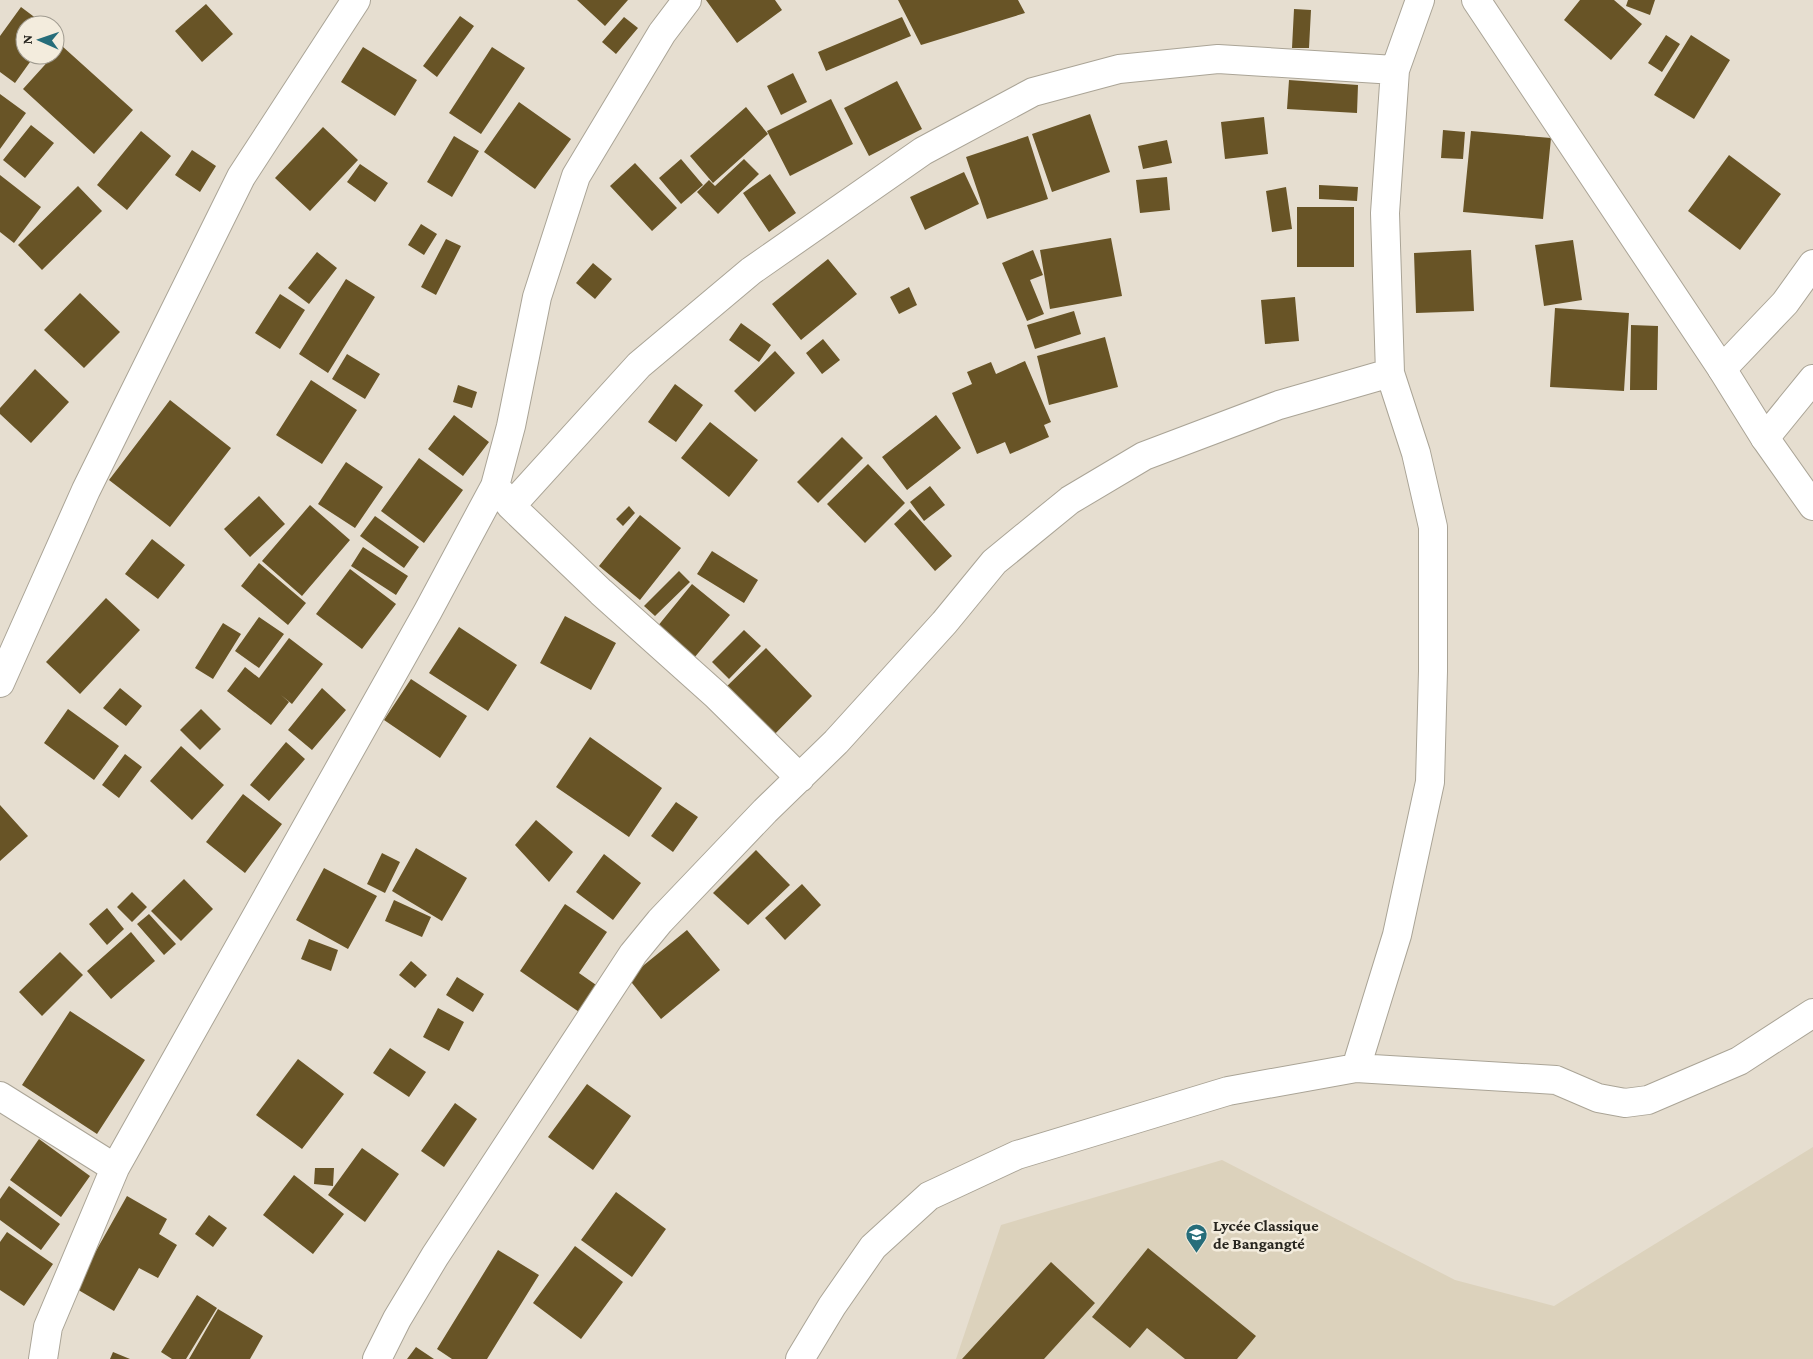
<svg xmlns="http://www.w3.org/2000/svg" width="1813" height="1359" viewBox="0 0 1813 1359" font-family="'Crimson Pro',serif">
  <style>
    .built { fill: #dcd2bc }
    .building { fill: #685426 }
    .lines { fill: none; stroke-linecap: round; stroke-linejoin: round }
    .minor-casing { stroke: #aaa496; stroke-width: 30 }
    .tertiary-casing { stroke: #aaa496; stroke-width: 30 }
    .minor { stroke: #fff; stroke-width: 28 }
    .tertiary { stroke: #fff; stroke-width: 28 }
    .labels { text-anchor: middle; stroke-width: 5; stroke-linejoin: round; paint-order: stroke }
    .poi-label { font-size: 16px; font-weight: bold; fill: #27251f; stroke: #f3ecdd; text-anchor: start }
  </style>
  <rect width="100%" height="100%" fill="#e6ded0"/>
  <path class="built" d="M1813 1147V1359H956L1001 1225 1222 1160 1455 1280 1554 1306Z"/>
  <path class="building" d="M577 0H628L605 26Z
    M706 0H775L782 10 737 43Z
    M898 0H1018L1025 13 921 45Z
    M1580 0H1614L1642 24 1611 60 1564 20Z
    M1628 0H1655L1650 15 1626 6Z
    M206 4 233 34 202 62 175 31Z
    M21 7 45 25H25V55H35L15 83 0 72V36Z
    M1294 9 1311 10 1309 48H1292Z
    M460 16 474 26 437 77 423 66Z
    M624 17 638 28 616 54 602 42Z
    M902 17 911 36 826 71 818 52Z
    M1666 35 1680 44 1662 72 1648 63Z
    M1691 35 1730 60 1694 119 1654 95Z
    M62 46 133 110 94 154 23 89Z
    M363 47 417 80 395 116 341 82Z
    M492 47 525 68 481 134 449 113Z
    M793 73 807 102 781 115 767 86Z
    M1289 80 1358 85 1357 113 1287 109Z
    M897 81 922 129 869 156 844 108Z
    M0 94 26 113 0 149Z
    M831 99 853 144 790 176 767 131Z
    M519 102 571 139 535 189 484 152Z
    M746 107 768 134 713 183 690 156Z
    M1090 114 1110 172 1052 192 1032 134Z
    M1264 117 1268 154 1225 159 1221 122Z
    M31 125 54 143 25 178 3 160Z
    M323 127 358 160 310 211 275 178Z
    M1443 130 1465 132 1463 159 1441 158Z
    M141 131 171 156 127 210 97 185Z
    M1471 131 1551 138 1543 219 1463 212Z
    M454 136 479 151 452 197 427 182Z
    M1028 136 1048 199 987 219 966 157Z
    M1167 140 1172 163 1143 169 1138 146Z
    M192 150 216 166 200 192 175 175Z
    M1729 155 1781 194 1740 250 1688 211Z
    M681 159 703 185 681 204 659 178Z
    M744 159 759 174 718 214 697 192 709 180 715 186Z
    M635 163 677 208 652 231 610 186Z
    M360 164 388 183 375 202 347 182Z
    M964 172 979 204 925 230 910 197Z
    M770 174 796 213 769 232 743 193Z
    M0 175 41 207 14 243 0 232Z
    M1167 177 1170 210 1140 213 1136 180Z
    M1319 185 1358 187 1357 201 1319 199Z
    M78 186 102 211 42 270 18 245Z
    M1286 187 1292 229 1272 232 1266 191Z
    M1297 207H1354V267H1297Z
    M421 224 437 234 424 255 408 245Z
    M1111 238 1122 296 1050 309 1040 250Z
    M446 239 461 246 436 295 421 287Z
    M1573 240 1582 300 1544 306 1535 245Z
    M1033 250 1043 275 1030 280 1044 314 1027 321 1002 263Z
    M1471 250 1474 311 1416 313 1414 253Z
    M317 252 337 268 309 304 288 288Z
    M828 259 857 294 801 340 772 304Z
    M593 263 612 279 595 299 576 283Z
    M346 279 375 297 328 373 299 354Z
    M909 287 917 305 899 314 890 297Z
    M80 293 120 332 84 368 44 330Z
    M280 294 305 310 280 349 255 333Z
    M1295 297 1299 341 1265 344 1261 300Z
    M1555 308 1629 313 1624 391 1550 387Z
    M1074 311 1081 334 1035 349 1027 325Z
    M741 323 771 345 759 362 729 340Z
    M1631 325 1658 326 1657 390H1630Z
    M1105 337 1118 387 1049 405 1037 356Z
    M823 339 840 360 822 374 806 353Z
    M775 351 795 373 755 412 734 391Z
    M347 354 380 374 365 399 332 379Z
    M1025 361 1051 422 1044 425 1049 437 1010 454 1005 442 977 454 952 393 972 384 967 372 991 362 996 374Z
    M35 369 69 402 31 443 0 414V408Z
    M311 380 357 410 322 464 276 435Z
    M675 384 703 405 676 442 648 422Z
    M458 385 477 392 472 408 453 402Z
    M170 400 231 448 170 527 109 480Z
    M454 415 489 442 463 476 428 449Z
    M936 415 961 448 907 490 882 457Z
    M710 422 758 460 729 497 681 458Z
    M842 437 863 458 818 503 797 482Z
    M419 458 463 490 424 543 381 511Z
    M346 462 383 487 355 528 318 504Z
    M868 464 905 503 865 543 827 504Z
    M930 486 945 505 924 521 910 502Z
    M259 496 285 524 250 557 224 529Z
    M310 505 350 540 302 596 262 561Z
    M629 506 635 513 623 526 616 519Z
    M910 509 952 556 935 571 894 524Z
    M640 515 681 548 640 600 599 566Z
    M375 516 419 547 404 568 360 536Z
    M152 539 185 565 158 599 125 574Z
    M363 547 408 576 396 595 351 566Z
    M712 551 758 580 744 603 697 574Z
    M259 563 306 603 288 625 241 586Z
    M350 569 396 604 362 649 316 614Z
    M679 571 690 582 655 616 644 606Z
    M692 584 730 615 694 658 657 627Z
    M106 598 140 630 80 694 46 662Z
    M565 616 616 643 591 690 540 663Z
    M259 617 284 634 259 668 235 651Z
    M223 623 241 634 213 679 195 668Z
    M459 627 517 665 488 711 429 673Z
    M744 630 761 646 729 679 712 662Z
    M289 638 323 664 292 704 281 695 289 702 271 725 227 691 245 667 259 678Z
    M766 648 812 696 769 740 721 692Z
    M411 679 467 716 440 758 384 720Z
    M120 688 142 706 126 726 103 708Z
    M322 688 346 710 312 750 288 730Z
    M68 709 119 746 94 780 44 743Z
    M201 709 221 729 200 750 180 730Z
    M590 737 662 788 629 837 556 787Z
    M286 742 305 759 269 801 250 785Z
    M181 746 224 785 192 820 150 781Z
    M125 754 142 767 119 798 102 785Z
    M243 794 282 824 245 873 206 842Z
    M676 802 698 817 673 852 651 836Z
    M0 805 28 836 0 861Z
    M536 820 573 852 549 882 515 845Z
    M416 848 467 878 442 921 392 891Z
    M756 850 790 885 748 925 713 893Z
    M382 853 400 862 385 893 367 884Z
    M604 854 641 883 613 920 576 892Z
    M324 868 377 896 348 949 296 920Z
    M184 879 213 909 181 941 151 911Z
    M802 884 821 905 785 940 765 918Z
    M132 892 147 907 132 922 117 907Z
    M394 900 431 917 422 937 385 921Z
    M565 904 607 932 579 973 599 987 582 1014 520 971Z
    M107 908 124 929 107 945 89 924Z
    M149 914 176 944 164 955 137 924Z
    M687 930 720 970 661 1019 628 978Z
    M131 932 155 961 111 999 87 971Z
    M309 939 338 950 331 971 301 959Z
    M60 952 83 975 42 1016 19 992Z
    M411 961 427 975 415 988 399 975Z
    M457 977 484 994 473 1012 446 995Z
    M438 1008 464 1022 449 1051 423 1037Z
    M70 1011 145 1060 97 1134 22 1085Z
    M390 1048 426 1072 409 1097 373 1073Z
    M298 1059 344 1094 302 1149 256 1115Z
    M587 1084 631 1116 593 1170 548 1137Z
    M455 1103 477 1119 444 1167 421 1151Z
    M39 1139 90 1176 61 1217 10 1180Z
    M362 1148 399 1174 365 1222 328 1195Z
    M315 1168H334L333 1186 314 1184Z
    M294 1175 344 1214 313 1254 263 1215Z
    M9 1186 60 1224 41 1250 0 1220V1199Z
    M616 1192 666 1229 632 1277 581 1240Z
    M127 1196 167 1219 159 1234 177 1245 158 1278 139 1268 114 1311 75 1288Z
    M209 1215 227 1228 213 1247 195 1234Z
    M7 1232 53 1264 24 1306 0 1290V1242Z
    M575 1246 623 1282 581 1339 533 1303Z
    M1148 1248 1256 1336 1237 1359H1185L1147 1328 1130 1348 1092 1317Z
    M498 1250 539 1275 487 1359H452L437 1349Z
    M1051 1262 1095 1303 1044 1359H962Z
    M197 1295 217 1308 186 1359H172L161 1352Z
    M218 1309 263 1336 250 1359H189Z
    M416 1347 434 1359H407Z
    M113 1352 130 1359H110Z"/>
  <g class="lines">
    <defs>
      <path id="minor" d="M1722 369 1785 303 1813 264
        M1765 438 1813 379
        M501 493 511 506 601 592 716 695 800 778
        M511 506 639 365 751 271 923 151 1033 92 1119 69 1218 59 1395 70
        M1356 1068 1397 935 1430 782 1433 671V527L1416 453 1390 373 1385 213 1395 70 1420 0
        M0 1096 115 1168
        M43 1359 48 1327 115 1168 428 611 495 486 511 426 537 297 576 176 662 33 687 0
        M377 1359 397 1319 435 1256 633 954 660 921 765 811 836 742 944 623 994 562 1070 500 1144 456 1279 405 1390 373
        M800 1359 832 1306 873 1247 929 1196 1017 1155 1228 1091 1356 1068 1556 1080 1598 1098 1625 1103 1648 1100 1739 1061 1813 1013"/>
      <path id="tertiary" d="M1476 0 1722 369 1765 438 1813 506
        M0 683 86 490 241 177 356 0"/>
    </defs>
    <use href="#minor" class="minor-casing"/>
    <use href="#tertiary" class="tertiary-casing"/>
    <use href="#minor" class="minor"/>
    <use href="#tertiary" class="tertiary"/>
  </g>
  <defs>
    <symbol id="school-pin" viewBox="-11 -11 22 30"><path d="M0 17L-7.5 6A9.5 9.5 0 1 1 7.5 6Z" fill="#266d7a" stroke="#f3ecdd"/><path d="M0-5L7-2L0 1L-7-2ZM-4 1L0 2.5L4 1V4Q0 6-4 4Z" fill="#fff"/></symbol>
  </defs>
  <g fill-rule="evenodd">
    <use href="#school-pin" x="1184" y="1222" width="25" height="34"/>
  </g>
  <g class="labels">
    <g class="poi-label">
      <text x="1213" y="1231">Lycée Classique<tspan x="1213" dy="18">de Bangangté</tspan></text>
    </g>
  </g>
  <g transform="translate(40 40) rotate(272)"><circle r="24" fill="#f3ecdd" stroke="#a19c91"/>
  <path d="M0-4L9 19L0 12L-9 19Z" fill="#266d7a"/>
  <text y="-8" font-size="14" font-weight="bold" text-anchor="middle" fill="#27251f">N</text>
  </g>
</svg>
